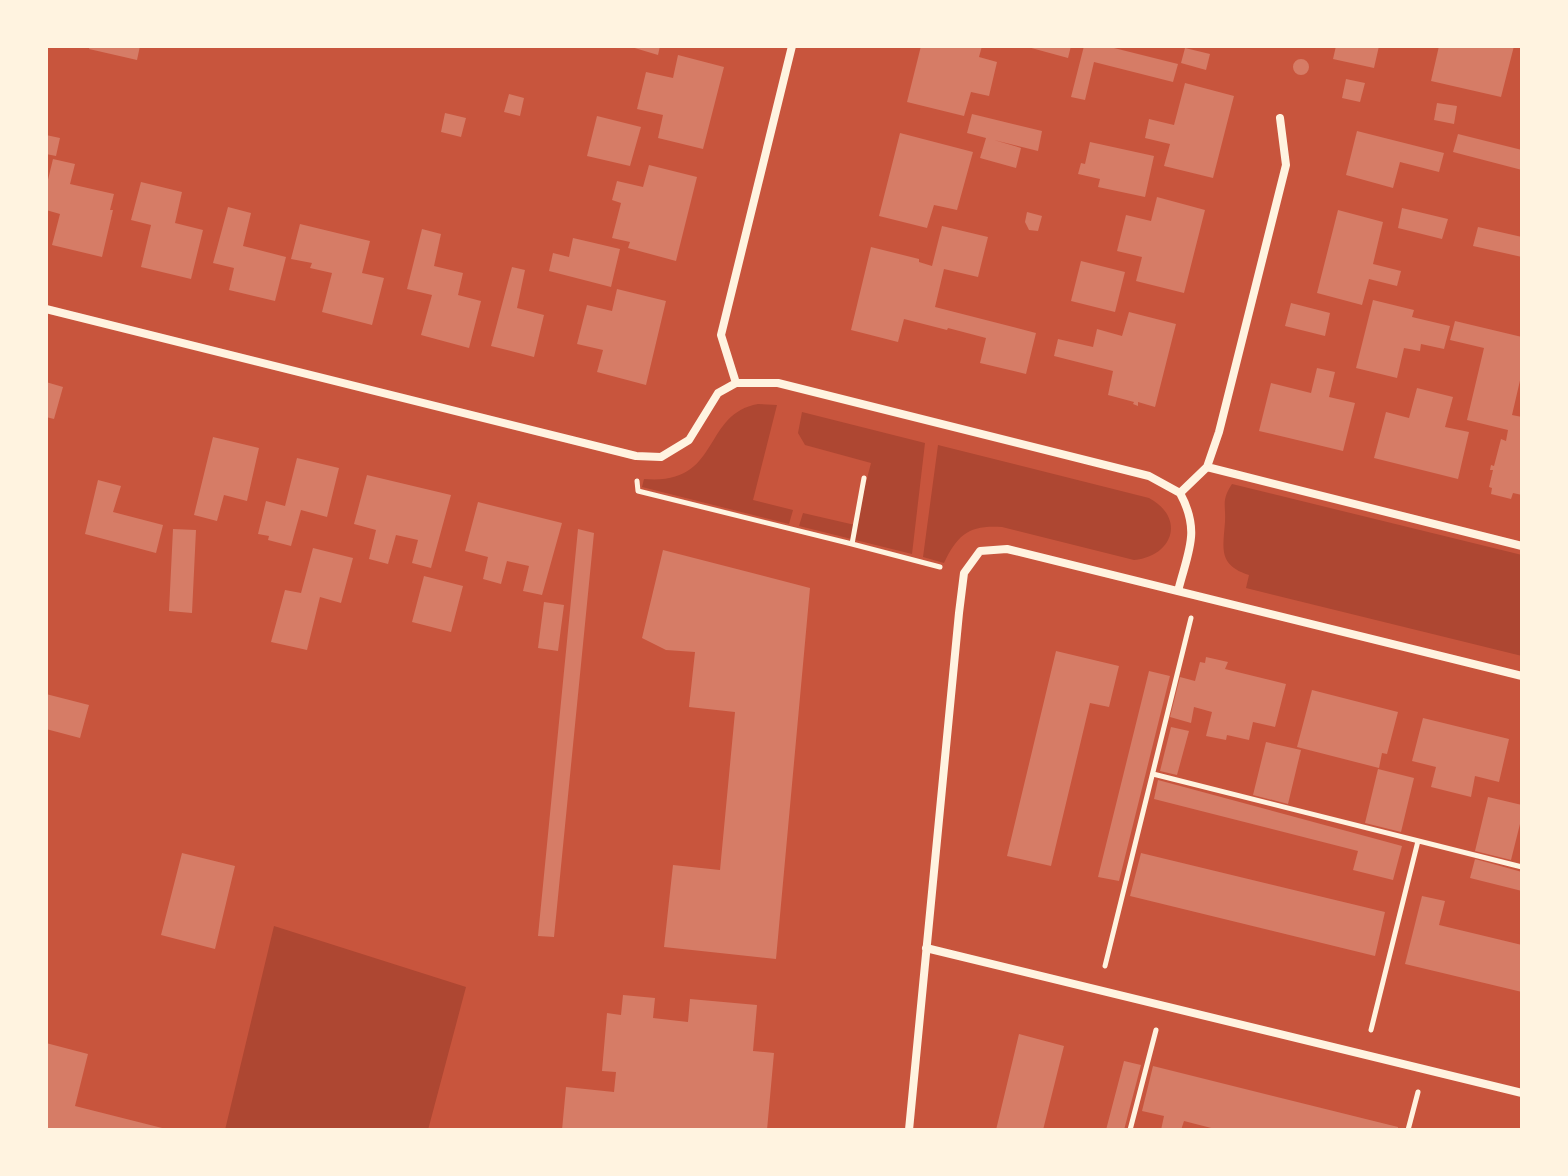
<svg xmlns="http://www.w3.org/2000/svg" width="1568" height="1176" viewBox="0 0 1568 1176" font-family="Overpass,sans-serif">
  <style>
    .green { fill: #ae4732 }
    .building { fill: #d67c66 }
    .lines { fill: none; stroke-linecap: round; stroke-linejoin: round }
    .path { stroke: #fff3e0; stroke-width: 5 }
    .minor { stroke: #fff3e0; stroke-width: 8 }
  </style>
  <rect width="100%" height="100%" fill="#c8553d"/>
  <path class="green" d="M758 404 777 405 753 500 793 510 789 524 642 487 644 479C722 486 701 414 758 404Z
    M802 412 925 443 912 554 799 526 803 513 855 525 871 463 805 445 798 433Z
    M938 445 1149 498C1186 518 1173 556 1134 560L1002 527C969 525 958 534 944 563L923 557Z
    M1232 484 1522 555V656L1246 588 1249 575C1218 565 1223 549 1225 522 1226 504 1221 501 1232 484Z
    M274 926 466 987 428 1130H225Z"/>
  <path class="building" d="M90 46H140L137 60 89 49Z
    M628 46H660L658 55Z
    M921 46H982L979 57 997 62 989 96 971 92 964 116 907 102Z
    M1024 46H1071L1068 58Z
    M1084 46H1106L1178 64 1173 82 1094 62 1085 100 1071 97Z
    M1336 46H1379L1374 68 1333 59Z
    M1439 46H1514L1501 97 1431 81Z
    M1185 48 1210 54 1206 70 1181 63Z
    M678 55 724 67 703 149 658 138 663 115 637 109 646 72 673 78Z
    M1293 67a8 8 0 1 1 16 0a8 8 0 1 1-16 0Z
    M1346 79 1365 83 1360 102 1342 98Z
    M1185 83 1234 96 1213 178 1164 166 1170 144 1145 138 1149 119 1174 125Z
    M509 94 524 98 520 116 504 112Z
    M1437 103 1457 106 1454 124 1434 120Z
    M445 113 466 118 461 137 441 132Z
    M972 114 1042 131 1038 151 994 140 1021 148 1016 168 980 158 986 138 967 133Z
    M597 116 641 127 630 166 587 156Z
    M1357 131 1444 153 1439 172 1400 162 1393 188 1346 175Z
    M900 133 973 152 957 210 934 205 927 228 879 216Z
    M1458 134 1522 150V170L1453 152Z
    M46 135 60 138 56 156 46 154Z
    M1090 142 1154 156 1145 197 1098 187 1100 179 1078 174 1081 163 1085 164Z
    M53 159 75 164 70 184 114 194 110 210H113L102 257 52 245 60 214 46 210V188Z
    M649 165 697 177 676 261 628 248 630 242 612 238 621 203 612 200 617 181 643 187Z
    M141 182 182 192 175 223 203 230 191 279 141 267 151 225 131 220Z
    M1157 197 1205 210 1184 293 1136 281 1142 257 1117 251 1126 215 1151 221Z
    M228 207 251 213 243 246 286 257 275 301 229 290 234 268 213 263Z
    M1402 208 1448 219 1442 239 1398 228Z
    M1338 210 1383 222 1373 264 1401 271 1397 286 1369 279 1362 305 1317 293Z
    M1027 212 1042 216 1038 231 1029 230 1025 222Z
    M300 224 370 241 362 273 384 278 372 325 322 312 332 273 310 268 312 263 291 259Z
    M942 226 988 237 978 277 944 269 935 307 1036 333 1026 374 980 363 986 338 948 328 947 330 904 319 898 342 851 330 871 247 919 259V262L932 266Z
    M1478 227 1522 237V257L1473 246Z
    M422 229 441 234 434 266 463 273 458 295 481 301 469 348 421 335 432 295 407 289Z
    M573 238 620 249 611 287 549 271 553 253 569 257Z
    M1081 261 1125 272 1115 312 1071 301Z
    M512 267 525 270 517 308 544 315 534 357 491 346Z
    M617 289 666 301 646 385 597 372 603 350 577 344 587 305 612 311Z
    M1373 300 1414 310 1412 317 1450 326 1444 349 1421 344 1420 351 1404 348 1397 378 1356 368Z
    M1291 303 1330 313 1325 336 1285 326Z
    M1129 312 1176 324 1155 407 1138 402V406L1133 404 1134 402 1108 395 1113 371 1054 356 1058 339 1093 347 1097 329 1122 336Z
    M1455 321 1522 337V372L1512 415 1522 417V495L1513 493 1511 499 1491 494 1492 488 1489 487 1493 470H1490L1491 465 1494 466 1501 439 1506 441 1508 430 1467 420 1484 348 1450 340Z
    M1317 368 1335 372 1329 397 1355 403 1343 451 1259 431 1271 383 1311 393Z
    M46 382 63 387 54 419 46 417Z
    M1417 388 1453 397 1445 427 1469 432 1458 479 1374 458 1386 412 1409 418Z
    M213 437 259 448 247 501 224 495 217 521 194 515Z
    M297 458 339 468 327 517 301 510 291 546 268 540 269 536 258 534 266 501 285 506Z
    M367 475 451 495 431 568 412 563 418 540 396 535 388 564 369 559 376 530 354 524Z
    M98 480 121 486 113 512 163 525 156 553 85 534Z
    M478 502 562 523 542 595 523 591 529 566 507 561 501 584 483 579 488 557 465 551Z
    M173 529 196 530 192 613 169 611Z
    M578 529 594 533 554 937 538 936Z
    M313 548 353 558 341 603 320 597 307 650 271 642 285 590 301 593Z
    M663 550 810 588 776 959 664 947 673 865 720 870 735 712 689 707 695 652 666 650 642 638Z
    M424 576 463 586 451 632 412 622Z
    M544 602 564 605 558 651 538 648Z
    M1056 651 1119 666 1109 707 1090 703 1051 866 1007 856Z
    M1206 657 1228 662 1225 669 1286 684 1275 727 1253 722 1249 740 1227 735 1226 740 1206 736 1212 712 1194 707 1191 723 1170 717 1180 677 1195 681 1200 662 1205 663Z
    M1149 671 1170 676 1159 720 1119 881 1098 877Z
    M1312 690 1398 712 1387 754 1382 753 1379 768 1297 747Z
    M46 694 89 705 80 738 46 729Z
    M1423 718 1509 739 1499 782 1475 776 1471 797 1431 787 1436 767 1412 761Z
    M1171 727 1189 731 1177 775 1160 771Z
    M1266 742 1301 750 1288 804 1253 795Z
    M1378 769 1414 778 1401 832 1365 823Z
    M1158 780 1402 846 1393 880 1353 870 1358 851 1154 799Z
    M1488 797 1522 805V816L1511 860 1475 851Z
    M182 853 235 866 215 949 161 935Z
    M1141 853 1385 912 1375 956 1130 896Z
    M1475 859 1522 872V891L1470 878Z
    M1422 896 1445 901 1439 925 1522 945V992L1405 964Z
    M623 995 655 998 653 1018 688 1022 690 999 757 1005 753 1051 774 1053 767 1130H562L566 1087 614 1092 616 1072 602 1071 607 1013 621 1015Z
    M1019 1034 1064 1046 1043 1130H996Z
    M46 1043 88 1054 75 1106 170 1130H46Z
    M1124 1061 1141 1065 1124 1130H1106Z
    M1153 1066 1398 1127V1130H1219L1184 1121 1181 1130H1161L1164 1116 1142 1111Z"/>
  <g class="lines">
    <path class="path" d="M864 478 852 544 940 567
      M637 481 638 491 852 544
      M1153 774 1522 867
      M1105 966 1191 618
      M1371 1030 1418 841
      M1130 1130 1156 1030
      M1408 1130 1418 1092"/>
    <path class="minor" d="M46 309 636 456 661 457 689 440 718 393 736 383H778L1149 476 1180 493 1207 467 1522 546
      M736 383 721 335 792 46
      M1207 467 1219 432 1286 165 1280 118
      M1178 591C1188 551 1201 532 1180 493
      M926 948 1522 1093
      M909 1130 959 613 964 573 980 551 1007 549 1522 676"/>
  </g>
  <rect width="1568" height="1176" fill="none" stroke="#fff3e0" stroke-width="96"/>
</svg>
